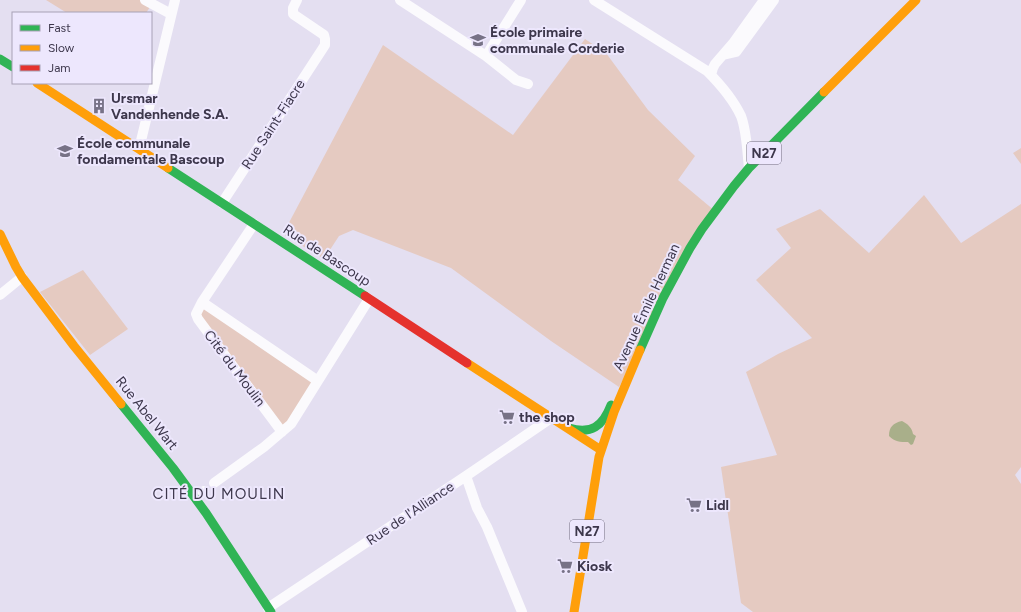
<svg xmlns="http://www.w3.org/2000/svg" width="1021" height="612" viewBox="0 0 1021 612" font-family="Figtree,sans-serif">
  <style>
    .green { fill: #e5cac1 }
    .water { fill: #a9af8a }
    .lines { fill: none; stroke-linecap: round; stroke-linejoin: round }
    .street { stroke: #fbfafd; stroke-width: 10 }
    .fast { stroke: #30b455; stroke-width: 9 }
    .slow { stroke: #ff9f0a; stroke-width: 9 }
    .jam { stroke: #e5322d; stroke-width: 9 }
    .labels { text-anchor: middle; stroke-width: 4; stroke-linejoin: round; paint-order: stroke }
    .shield { fill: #ede7fd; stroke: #726c81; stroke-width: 1 }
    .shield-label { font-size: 13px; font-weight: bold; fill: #3d374c }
    .poi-label { font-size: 14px; font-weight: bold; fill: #3d374c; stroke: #ede7fd; text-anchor: start }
    .street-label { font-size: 14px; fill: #3d374c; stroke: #ede7fd }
    .neighbourhood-label { font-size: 15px; letter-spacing: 1px; fill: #3d374c; stroke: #ede7fd }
  </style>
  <rect width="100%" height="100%" fill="#e4dff1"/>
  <path class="green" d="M46 0H145L152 4 146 13H67Z
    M585 39 606 53 648 110 695 156 678 180 715 211 619 387 551 341 451 268 353 230 339 236 324 259 283 234 383 45 513 135Z
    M1021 148V164L1013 153Z
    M924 195 961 243 1021 204V467L1015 475 1021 484V612H753L741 603 721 467 777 455 746 372 778 354 812 338 756 280 791 248 776 229 820 209 869 253Z
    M83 270 128 329 90 355 40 292Z
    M202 302 318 381 282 432 197 310Z"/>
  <path class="water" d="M902 421C908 424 912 428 913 434L916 436 913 444 911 445 908 442C900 442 895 442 889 436 889 427 893 423 902 421Z"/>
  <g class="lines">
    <path class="street" d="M145 0 171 14
      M400 0 486 56 516 80 528 84
      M594 0 707 71C720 84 733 99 741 116 747 132 747 151 749 168
      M723 55 736 52 774 0
      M486 56 521 0
      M711 75 713 68 715 64 734 42 764 0
      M139 149 175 0
      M222 203 325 45V39L324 35 293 14V8L297 0
      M254 224 202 302 196 314 198 319 282 432
      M0 295 22 277
      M202 302 318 381
      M466 476 477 508 487 527 522 612
      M214 483 264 447 291 424 369 299
      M195 498 204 491
      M268 608 466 476 551 418"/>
    <path class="fast" d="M0 59 13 67
      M168 168 365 296
      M640 350 663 298 690 248 702 229 734 186 749 168 824 92
      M121 404 173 468 206 513 271 612
      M569 428C591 435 603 426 611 405"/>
    <path class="slow" d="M37 83 168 168
      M824 92 916 0
      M0 234 16 267 22 277 74 346 121 404
      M467 363 601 450
      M574 612 599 457 614 412 640 350"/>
    <path class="jam" d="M365 296 467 363"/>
  </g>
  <defs>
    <symbol id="school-bare" viewBox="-9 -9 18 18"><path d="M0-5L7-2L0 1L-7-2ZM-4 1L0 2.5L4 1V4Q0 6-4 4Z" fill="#777286" stroke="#ede7fd" stroke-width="2.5" paint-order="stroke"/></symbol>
    <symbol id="building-bare" viewBox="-9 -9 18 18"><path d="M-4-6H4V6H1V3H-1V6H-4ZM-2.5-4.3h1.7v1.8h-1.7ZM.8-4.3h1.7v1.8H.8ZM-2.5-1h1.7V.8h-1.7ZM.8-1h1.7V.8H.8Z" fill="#777286" stroke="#ede7fd" stroke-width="2.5" paint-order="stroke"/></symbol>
    <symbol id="supermarket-bare" viewBox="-9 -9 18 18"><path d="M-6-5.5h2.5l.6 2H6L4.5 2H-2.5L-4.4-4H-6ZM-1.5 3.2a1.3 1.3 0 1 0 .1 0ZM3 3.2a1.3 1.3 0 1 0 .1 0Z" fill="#777286" stroke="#ede7fd" stroke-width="2.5" paint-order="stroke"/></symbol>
  </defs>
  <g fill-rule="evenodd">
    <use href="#school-bare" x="467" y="29" width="22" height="22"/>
    <use href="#building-bare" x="88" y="95" width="22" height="22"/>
    <use href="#school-bare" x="54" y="140" width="22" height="22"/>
    <use href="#supermarket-bare" x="496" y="406" width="22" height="22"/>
    <use href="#supermarket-bare" x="683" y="494" width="22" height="22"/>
    <use href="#supermarket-bare" x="554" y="555" width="22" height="22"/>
  </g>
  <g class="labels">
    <g class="shield">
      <rect x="747" y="142" width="34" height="22" rx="3"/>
      <rect x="570" y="520" width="34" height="22" rx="3"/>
    </g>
    <g class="shield-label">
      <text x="764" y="158">N27</text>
      <text x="587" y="536">N27</text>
    </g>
    <g class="poi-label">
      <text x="490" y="37">École primaire<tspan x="490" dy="16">communale Corderie</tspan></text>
      <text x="111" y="103">Ursmar<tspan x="111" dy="16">Vandenhende S.A.</tspan></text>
      <text x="77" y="148">École communale<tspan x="77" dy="16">fondamentale Bascoup</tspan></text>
      <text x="519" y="422">the shop</text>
      <text x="706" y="510">Lidl</text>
      <text x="577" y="571">Kiosk</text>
    </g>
    <g class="street-label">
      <text transform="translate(273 124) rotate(-57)" y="5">Rue Saint-Fiacre</text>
      <text transform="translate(327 255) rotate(33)" y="5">Rue de Bascoup</text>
      <text transform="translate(646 307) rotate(-65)" y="5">Avenue Émile Herman</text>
      <text transform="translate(235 368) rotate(53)" y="5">Cité du Moulin</text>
      <text transform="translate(147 413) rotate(51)" y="5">Rue Abel Wart</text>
      <text transform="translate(410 513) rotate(-34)" y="5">Rue de l'Alliance</text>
    </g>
    <g class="neighbourhood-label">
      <text x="219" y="499">CITÉ DU MOULIN</text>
    </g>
  </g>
  <rect x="12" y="12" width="140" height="72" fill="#ede7fd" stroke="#a7a1b6"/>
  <rect x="20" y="25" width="20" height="6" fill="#30b455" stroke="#a7a1b6"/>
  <text x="48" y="32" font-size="12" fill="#3d374c">Fast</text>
  <rect x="20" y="45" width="20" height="6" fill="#ff9f0a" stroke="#a7a1b6"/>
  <text x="48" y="52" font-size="12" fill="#3d374c">Slow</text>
  <rect x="20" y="65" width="20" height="6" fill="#e5322d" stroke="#a7a1b6"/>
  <text x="48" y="72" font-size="12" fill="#3d374c">Jam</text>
</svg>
